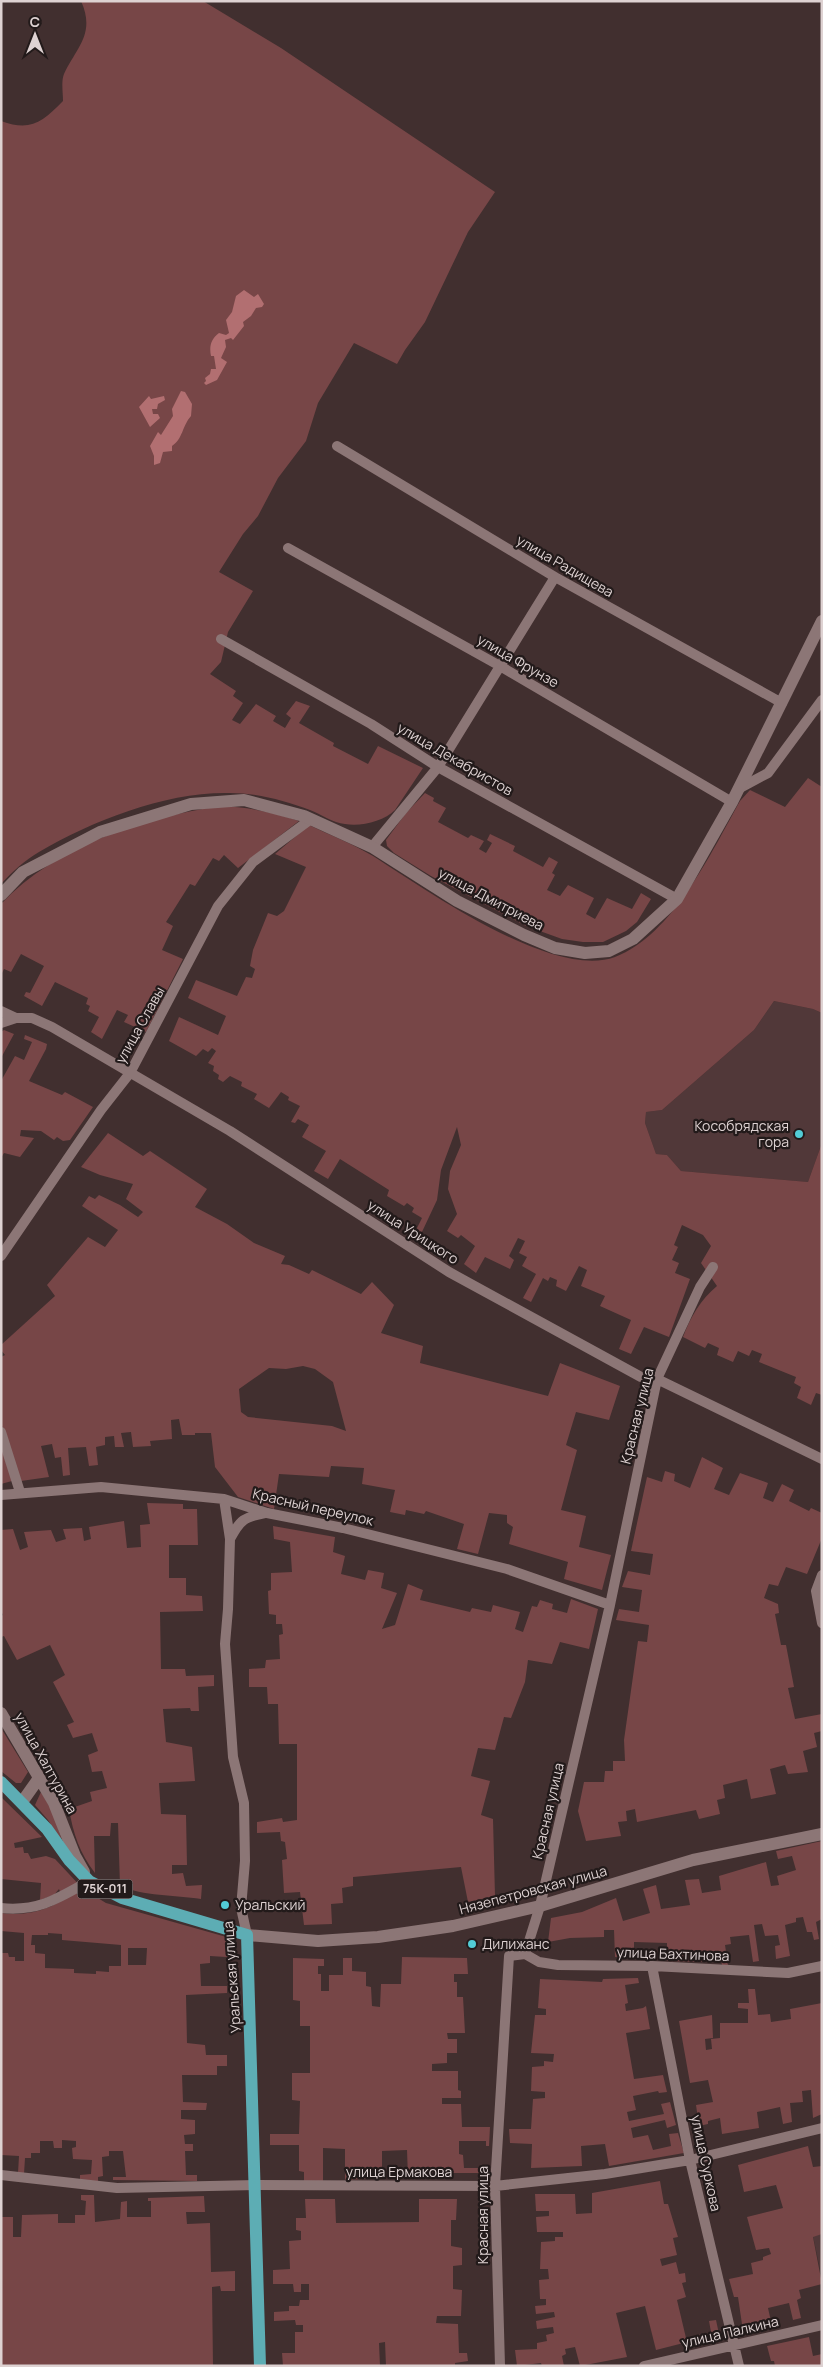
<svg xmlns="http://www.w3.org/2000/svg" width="823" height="2367" viewBox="0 0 823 2367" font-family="Manrope,sans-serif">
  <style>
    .built { fill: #513839 }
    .green { fill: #774647; fill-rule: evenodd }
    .water { fill: #b26f71 }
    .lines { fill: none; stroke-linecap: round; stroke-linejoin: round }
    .minor { stroke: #8c7676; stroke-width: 10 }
    .tertiary { stroke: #8c7676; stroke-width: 12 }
    .secondary { stroke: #8c7676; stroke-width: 12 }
    .primary { stroke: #5dadb4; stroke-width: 12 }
    .poi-dot { fill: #52ccd6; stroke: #221a1a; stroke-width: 2 }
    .labels { text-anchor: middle; stroke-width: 4.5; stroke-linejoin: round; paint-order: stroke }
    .shield { fill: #221a1a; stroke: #a69b9b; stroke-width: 1 }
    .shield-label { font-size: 12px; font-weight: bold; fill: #ded2d2 }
    .street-label { font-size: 14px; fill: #ded2d2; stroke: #221a1a }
    .poi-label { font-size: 14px; fill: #ded2d2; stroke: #221a1a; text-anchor: start }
  </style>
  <rect width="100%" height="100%" fill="#412f2f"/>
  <path class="built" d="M774 1001 813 1009 822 1013V1143L808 1182 681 1171 667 1155 656 1154 645 1123 646 1112 662 1110 754 1030Z
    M822 2234V2278L813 2236Z"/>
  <path class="green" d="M81 1H203L281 48 495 192 468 232 425 322 405 350 397 364 354 343 318 403 306 441 278 478 258 516 243 534 219 572 253 591 228 632 221 662 210 674 236 691 233 696 243 703 232 720 240 724 256 704 276 716 273 721 285 728 291 718 286 714 296 701 310 706 299 723 334 743 333 746 368 764 378 746 423 768 395 810C384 821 361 827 345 824 333 823 321 814 310 810 283 800 254 792 225 793 163 793 92 821 39 852 25 860 12 872 1 884V121C31 132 42 122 63 101 63 93 61 81 64 74 76 48 96 34 81 1Z
    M808 778 822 787V1013L813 1009 774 1001 754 1030 662 1110 646 1112 645 1123 656 1154 667 1155 681 1171 808 1182 822 1143V1395L816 1393 811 1405 797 1398 801 1387 794 1383 796 1377 759 1362 762 1354 752 1350 749 1356 738 1351 733 1362 717 1355 719 1348 708 1343 705 1348 683 1337C690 1318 701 1299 717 1286L701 1263 711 1246 703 1235 682 1225 674 1245 678 1247 672 1260 679 1263 675 1273 690 1279 669 1337 644 1327 631 1354 619 1349 631 1320 600 1306 605 1296 581 1286 587 1270 579 1266 566 1291 556 1286 557 1280 550 1277 548 1281 543 1278 531 1302 523 1298 536 1274 522 1266 527 1257 519 1253 525 1241 518 1238 509 1256 514 1260 510 1269 485 1257 476 1273 464 1264 475 1246 461 1235 458 1238 447 1231 457 1214 448 1189 450 1171 461 1145 457 1127 441 1170 437 1200 421 1234H414L422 1218 412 1212 414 1208 407 1203 404 1206 387 1196 389 1190 340 1159 328 1179 314 1171 326 1151 302 1137 309 1125 298 1119 295 1123 291 1122 300 1106 288 1100 289 1097 281 1092 269 1108 254 1099 257 1094 241 1086 242 1082 230 1076 223 1082 218 1079 219 1075 213 1071 214 1066 208 1063 216 1051 212 1048 208 1052 203 1049 196 1056 169 1041 179 1017 218 1035 226 1016 188 998 196 980 237 996 246 977 252 978 255 969 250 966 253 950 268 913 277 916 284 911 306 867 275 854 309 825C330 835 353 844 373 856 425 889 552 980 615 957 673 935 712 851 740 801L750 790 785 807Z
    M425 793 434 798 433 801 446 808 438 822 468 838 471 835 484 841 479 849 486 853 492 843 487 840 490 834 515 846 513 851 543 867 549 857 558 862 552 873 555 875 547 890 560 896 568 885 594 898 586 914 595 919 607 898 632 909 641 893 651 899 637 922 626 931 603 942H583L562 939 526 926 431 876 394 853 387 846 386 840 406 813Z
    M220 806C247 807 274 812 299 821L238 868 224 855 219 861 213 858 195 886 190 884 166 922 173 926 162 950 183 959 146 1032 124 1022 128 1015 117 1010 102 1039 91 1032 99 1017 88 1011 90 1006 86 1004 88 998 55 982 42 1006 24 996 26 992 30 993 44 966 21 954 11 972 4 969 1 975V904C57 845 142 818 220 806Z
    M4 1030 14 1034 1 1058V1032Z
    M25 1035 47 1044 46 1049 29 1081 62 1095 65 1092 93 1107 70 1140 63 1141 57 1137 54 1140 41 1131 21 1130 20 1136 34 1138 20 1157 4 1153 1 1158V1081L15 1056 24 1060 32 1042 24 1039Z
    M108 1133 143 1156 150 1151 207 1189 195 1207 227 1224 254 1243 285 1256 281 1264 289 1265 309 1274 312 1270 361 1294 372 1282 394 1305 381 1333 423 1346 420 1363 548 1396 560 1363 620 1386 609 1420 576 1412 566 1445 577 1450 561 1510 586 1516 579 1547 611 1555 602 1590 564 1579 568 1562 509 1544 513 1527 507 1523V1515L489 1513 478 1554 457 1549 464 1524 426 1511 424 1514 406 1510 405 1515 390 1512 395 1490 362 1484 364 1468 331 1466 329 1477 279 1474 274 1509 238 1497 215 1467 211 1433H195V1435H182L179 1419 171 1420 172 1439 150 1441 151 1446 133 1447 131 1432 121 1433 124 1447H115L114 1436 105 1437V1445L96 1447 98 1465 89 1466 86 1447 68 1448 70 1475 63 1476 61 1457 55 1458 52 1444 41 1446 49 1477 21 1481 1 1423V1357L5 1355 1 1350V1345L55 1296 47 1285 88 1237 105 1247 118 1230 82 1206 89 1196 95 1199 99 1195 120 1205 138 1217 143 1212 126 1199 133 1184 100 1175 81 1167ZM303 1366 315 1369 333 1382 346 1431 332 1426 248 1417 241 1412 239 1389 269 1368 286 1369Z
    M1 1446 12 1481 1 1484Z
    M702 1457 723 1468 714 1489 729 1495 740 1473 768 1483 763 1498 773 1502 782 1484 794 1490 789 1501 809 1511 811 1508 822 1513V1538L807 1574 786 1567 778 1586 769 1584 764 1598 778 1604 779 1613 775 1614 781 1645H786L794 1687 788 1688 795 1719 822 1714V1731L814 1733 817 1747 803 1751 808 1772 788 1774 785 1765 770 1769 776 1794 751 1799 747 1779 723 1785 725 1798 717 1800 720 1814 699 1819 696 1810 637 1822 635 1809 626 1811 627 1821 618 1822 621 1836 586 1841 578 1811 584 1782H604L605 1771H613V1761H625L624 1740 638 1641 647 1642 649 1625 616 1620 619 1609 639 1612 642 1590 622 1587 628 1571 650 1575 653 1554 631 1551 647 1477 662 1482 665 1471 675 1474 674 1481 690 1488Z
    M147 1503 183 1504V1509H197L198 1545H169V1578H186V1595L202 1596 203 1611 160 1612 161 1669H185L186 1676 214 1675V1686L198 1687 199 1711H191L190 1708 163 1709 166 1742 192 1747 195 1781 159 1783 161 1814 186 1815 187 1865H172V1874L183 1873 186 1886 202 1885 201 1899C175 1895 143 1896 120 1886L118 1823H111L110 1836H94L95 1873C80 1854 73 1833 69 1809L92 1801 90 1792 107 1788 102 1771 92 1772 88 1755 98 1751 92 1733 73 1738 67 1725 74 1722 53 1682 65 1675 50 1645 17 1660 4 1636 1 1637V1616L3 1615 1 1611V1530L13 1529 20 1550 28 1547 24 1532 51 1530 56 1542 66 1539 63 1529 82 1528 84 1541 91 1539 89 1527 124 1521 127 1548 141 1547 140 1525 150 1524Z
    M273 1526 335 1537 333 1552 345 1556 341 1574 365 1580 368 1570 384 1573 381 1588 397 1593 382 1629 395 1625 408 1584 423 1590 420 1600 470 1612 472 1608 491 1612 493 1605 520 1612 515 1629 523 1632 532 1606 537 1607 540 1600 553 1604 552 1609 567 1613 571 1599 598 1609 589 1649 560 1642 552 1664 528 1660 525 1682 511 1718 504 1717 495 1750 478 1748 471 1776 490 1781 481 1815 493 1819 495 1896 468 1902 461 1867 353 1877V1886L342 1888 343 1903 331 1904 332 1924 304 1925 300 1892 284 1893 282 1860 287 1859 285 1842 281 1841 280 1832 257 1833V1822L282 1818 283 1822 297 1820V1744H279L278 1704H268L267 1687H249V1669L265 1668 266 1660 280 1659 279 1635 283 1634 282 1624H276V1615L269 1614 268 1591 271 1590V1573L292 1572 290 1542 274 1539Z
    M1 1728 28 1772 21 1783H16L1 1771Z
    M41 1792 53 1812 63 1844 48 1820 35 1805Z
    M1 1797 42 1837 14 1843 15 1848 23 1847 24 1853H28L31 1859 46 1856 55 1859 83 1889 106 1903 230 1938 234 1941 236 1954 226 1957 210 1956V1963L200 1964 201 1986H227V1993L186 1995 187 2043 205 2045 206 2055H227V2066H217V2075H182L183 2102 207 2103 206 2110H181V2119L195 2120V2134L184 2135 185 2144H193V2151H185L186 2175H197V2181L113 2180V2177H126L123 2151H109V2156L102 2157 103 2176 98 2177V2181H80V2175L91 2174 92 2160 73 2159 72 2148 76 2147V2141L62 2140V2148H54L53 2141H40V2153H31V2158H25L24 2174 18 2173 19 2156 1 2155V1953H8L9 1957H15V1961H24V1933L1 1931V1913C24 1916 43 1912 63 1900L59 1889 54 1895 40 1900 41 1883 1 1879ZM48 1933 62 1934V1940L121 1945V1966H109V1972L96 1971V1974L74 1973V1969L45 1968V1954L35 1953V1945H31L32 1935H48ZM128 1948H147L146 1965H128Z
    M822 1841V1919L816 1922 819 1939 814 1940 812 1932H807L803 1917 796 1918V1922L785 1925 790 1956 776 1959 775 1946 780 1945 778 1935 765 1936 762 1924 754 1925 759 1961 753 1962 749 1935 730 1937 731 1944 725 1945 728 1965H722L721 1960 700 1962 667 1961V1943L634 1942V1955L615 1957 614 1930H604V1937L570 1938 548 1942 551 1918 582 1912 616 1898 623 1921 650 1913 643 1889 656 1885 661 1909 690 1905 685 1880 699 1879 702 1893 721 1890 719 1876 766 1862 771 1886 779 1885 777 1876 796 1870 792 1856 778 1859 776 1851Z
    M402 1957 467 1958 468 1974H454V1982H457V1997H463L465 2033H447L448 2039H457V2053H447V2063L432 2064V2071H458V2090L461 2091V2098H442V2104H461L462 2127H490L489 2146H486V2141H459V2154L463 2155 464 2168H486L483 2173H421L420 2178H408L407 2150 382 2151V2178L345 2180V2149L323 2148V2181H304V2172L299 2171V2145H270V2134H299L300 2101 292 2100V2073H310V2026H300V2001L293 2000V1958L324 1959V1966H318V1974H321V1991H329V1975H343V1958H352V1971L366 1972V1986L371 1987 372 2006 380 2007 381 1984H401Z
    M638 1978 639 1983 625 1985 628 2003 625 2004 626 2011 643 2008 646 2006 650 2029 626 2033 634 2079 663 2075 667 2092 659 2093 658 2091 633 2096 636 2110 627 2112 629 2121 664 2114 661 2104 670 2102 676 2125 667 2128 665 2120 631 2128 633 2138 648 2135 653 2150 671 2146 669 2134 678 2133 684 2153 609 2166 605 2144 581 2146 582 2166 531 2168 532 2144 510 2143 509 2129H531L533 2099 545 2098V2092L531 2091 532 2067 544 2066V2061L553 2062 554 2054 531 2053 535 2015H546V2009L538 2008 540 1979 602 1982 603 1979Z
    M748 1989H755L758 2015 770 2014 771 2022 791 2019 790 2009 822 2003V2114L813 2118 811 2090 802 2091 803 2102 790 2103 792 2122 783 2124 780 2107 757 2112 759 2128 722 2134 720 2118 708 2121V2124L699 2126 696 2105 713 2102 708 2080 690 2083 679 2021 712 2015 713 2038 705 2039 706 2050 712 2049 711 2039 720 2038V2023H748V2009L738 2008V2003H749Z
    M808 2146 813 2167 822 2166V2234L813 2237 822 2284 799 2290 801 2298 797 2300 801 2318 793 2320 789 2303 768 2308 772 2326 743 2331 738 2297H734L729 2279 753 2274 751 2263 763 2260V2257L771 2254 769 2248 756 2250 747 2217 783 2208 776 2185 744 2192 738 2165Z
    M660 2181 664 2204H668L678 2237 673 2238 677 2255 660 2259 662 2266 676 2262 679 2274 685 2273 686 2282 682 2283 686 2297 677 2300 686 2338 711 2332 709 2321 716 2320 719 2334 656 2350 645 2306 616 2313 627 2357 580 2366 575 2347 565 2349 566 2354 562 2356 564 2366H542L541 2363 517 2366 515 2350 537 2349V2343L547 2341 546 2335 554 2333 553 2327 537 2329 536 2321 555 2317 554 2312 536 2314 535 2306 546 2305V2299H540L539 2280 549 2279 548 2269H540L541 2242 555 2241V2237H563V2232H537L536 2217 549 2216V2211H536L535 2194H575L576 2214 592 2213V2193Z
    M81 2195H94L95 2222 120 2219 121 2202 127 2201V2217H151V2201H148V2198L204 2196 205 2212H186L187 2224 210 2223 211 2272 235 2271V2291H221L220 2286 212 2287 213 2366H1V2217H13V2237H21L22 2215 58 2214V2223H75V2215H85L86 2201 81 2200Z
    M305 2199H335L336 2223 419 2222V2199H457L456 2220H451V2246L462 2248V2265L453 2266V2289L462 2290 461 2316H437L436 2323 458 2324 459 2353H467L468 2361 455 2363V2366H386L385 2342 379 2343 380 2366H283L282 2353H295V2332H303V2325H296L295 2320 274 2321V2312L289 2311V2306H299L300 2300H309V2284H301V2292H294L293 2284H273V2270L290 2269 289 2241 301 2240V2231L296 2230V2218H306Z
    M809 2337 813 2356 822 2354V2366H775L774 2361H771L767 2346Z"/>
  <path class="water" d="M244 290 254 297 258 294 264 304 262 307 256 308 251 316 243 322 244 326 233 340 231 338 225 340 226 347 221 358 227 362 217 380 206 385 204 383 206 381 205 378 210 374 211 369H216L214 356H211C209 346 211 339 219 333L226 335 229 333 226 320 232 312 236 296Z
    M181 391 185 392 192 404 191 416C182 426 183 439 172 446V451L163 452 160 463 154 465V456L150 446 158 432 161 435 173 416 172 409Z
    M149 396 151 399 164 396 165 400 158 404 157 409H152L153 414H158L160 418 150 427 139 407Z"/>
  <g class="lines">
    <path class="minor" d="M337 446 555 577 782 703
      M288 548 500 666 732 802
      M221 639 371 724 438 767 677 899
      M738 789 768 773 822 700
      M372 847 438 767 555 577
      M1 1011 16 1018H32L52 1027 230 1131 449 1272 641 1377 657 1379 822 1459
      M1 1023 16 1018
      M1 1256 101 1110 130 1073 218 906 253 862 311 819
      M1 1432 20 1492
      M1 1495 101 1487 224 1499 267 1513 343 1528 507 1569 610 1605
      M224 1499 230 1539 228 1609 225 1644 233 1757 244 1803 245 1861 241 1908 247 1935
      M230 1539C240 1520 244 1517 265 1513
      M822 1575 816 1591 822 1623
      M1 1908C38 1912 59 1898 89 1881
      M525 1954 539 1962 558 1965 652 1966 788 1973 822 1966
      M652 1966 690 2160 739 2366
      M1 2175 117 2188 256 2185 495 2186 605 2174 690 2160 822 2128
      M500 2366 495 2186 509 1956 525 1954 540 1906 610 1605 657 1379 700 1287 713 1267
      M644 2366 822 2325"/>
    <path class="tertiary" d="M1 895 23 872 100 832 191 804 244 800 304 816 372 847 457 901 524 935 555 948 585 953 609 951 633 939 677 899 732 802 822 621
      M1 1713 54 1803 75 1856 84 1872
      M22 1802 39 1778"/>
    <path class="secondary" d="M247 1935 318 1941 378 1937 453 1926 540 1906 693 1860 822 1834"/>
    <path class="primary" d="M1 1782 47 1829 69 1860 89 1881 122 1898 247 1935 260 2366"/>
  </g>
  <g class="poi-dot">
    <circle cx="799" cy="1134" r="5"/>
    <circle cx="225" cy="1905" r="5"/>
    <circle cx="472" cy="1944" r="5"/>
  </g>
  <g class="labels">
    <rect class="shield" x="77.5" y="1879.5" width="55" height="19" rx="4"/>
    <g class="shield-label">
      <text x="105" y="1893">75К-011</text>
    </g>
    <g class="street-label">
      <text transform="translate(565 566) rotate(30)" y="5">улица Радищева</text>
      <text transform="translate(518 661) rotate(30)" y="5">улица Фрунзе</text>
      <text transform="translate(455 759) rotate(30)" y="5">улица Декабристов</text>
      <text transform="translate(491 899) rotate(28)" y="5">улица Дмитриева</text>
      <text transform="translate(140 1025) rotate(-61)" y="5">улица Славы</text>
      <text transform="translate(413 1232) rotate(33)" y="5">улица Урицкого</text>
      <text transform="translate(637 1416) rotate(-76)" y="5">Красная улица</text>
      <text transform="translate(313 1507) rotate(13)" y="5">Красный переулок</text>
      <text transform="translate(46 1763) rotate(61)" y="5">улица Халтурина</text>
      <text transform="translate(548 1811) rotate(-77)" y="5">Красная улица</text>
      <text transform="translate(533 1890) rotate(-15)" y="5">Нязепетровская улица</text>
      <text transform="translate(673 1954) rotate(2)" y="5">улица Бахтинова</text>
      <text transform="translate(232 1977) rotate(-94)" y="5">Уральская улица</text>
      <text transform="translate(706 2163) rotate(78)" y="5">улица Суркова</text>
      <text x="399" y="2177">улица Ермакова</text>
      <text transform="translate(483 2215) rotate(-90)" y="5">Красная улица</text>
      <text transform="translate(730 2332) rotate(-13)" y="5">улица Палкина</text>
    </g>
    <g class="poi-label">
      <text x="789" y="1131" text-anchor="end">Кособрядская<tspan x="789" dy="16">гора</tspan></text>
      <text x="235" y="1910">Уральский</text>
      <text x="482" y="1949">Дилижанс</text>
    </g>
  </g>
  <rect width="823" height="2367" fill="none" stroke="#ded2d2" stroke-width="5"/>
  <g transform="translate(35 35)" stroke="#221a1a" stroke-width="4" paint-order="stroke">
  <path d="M0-4L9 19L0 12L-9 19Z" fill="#ded2d2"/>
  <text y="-8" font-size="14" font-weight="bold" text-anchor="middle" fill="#ded2d2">С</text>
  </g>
</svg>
